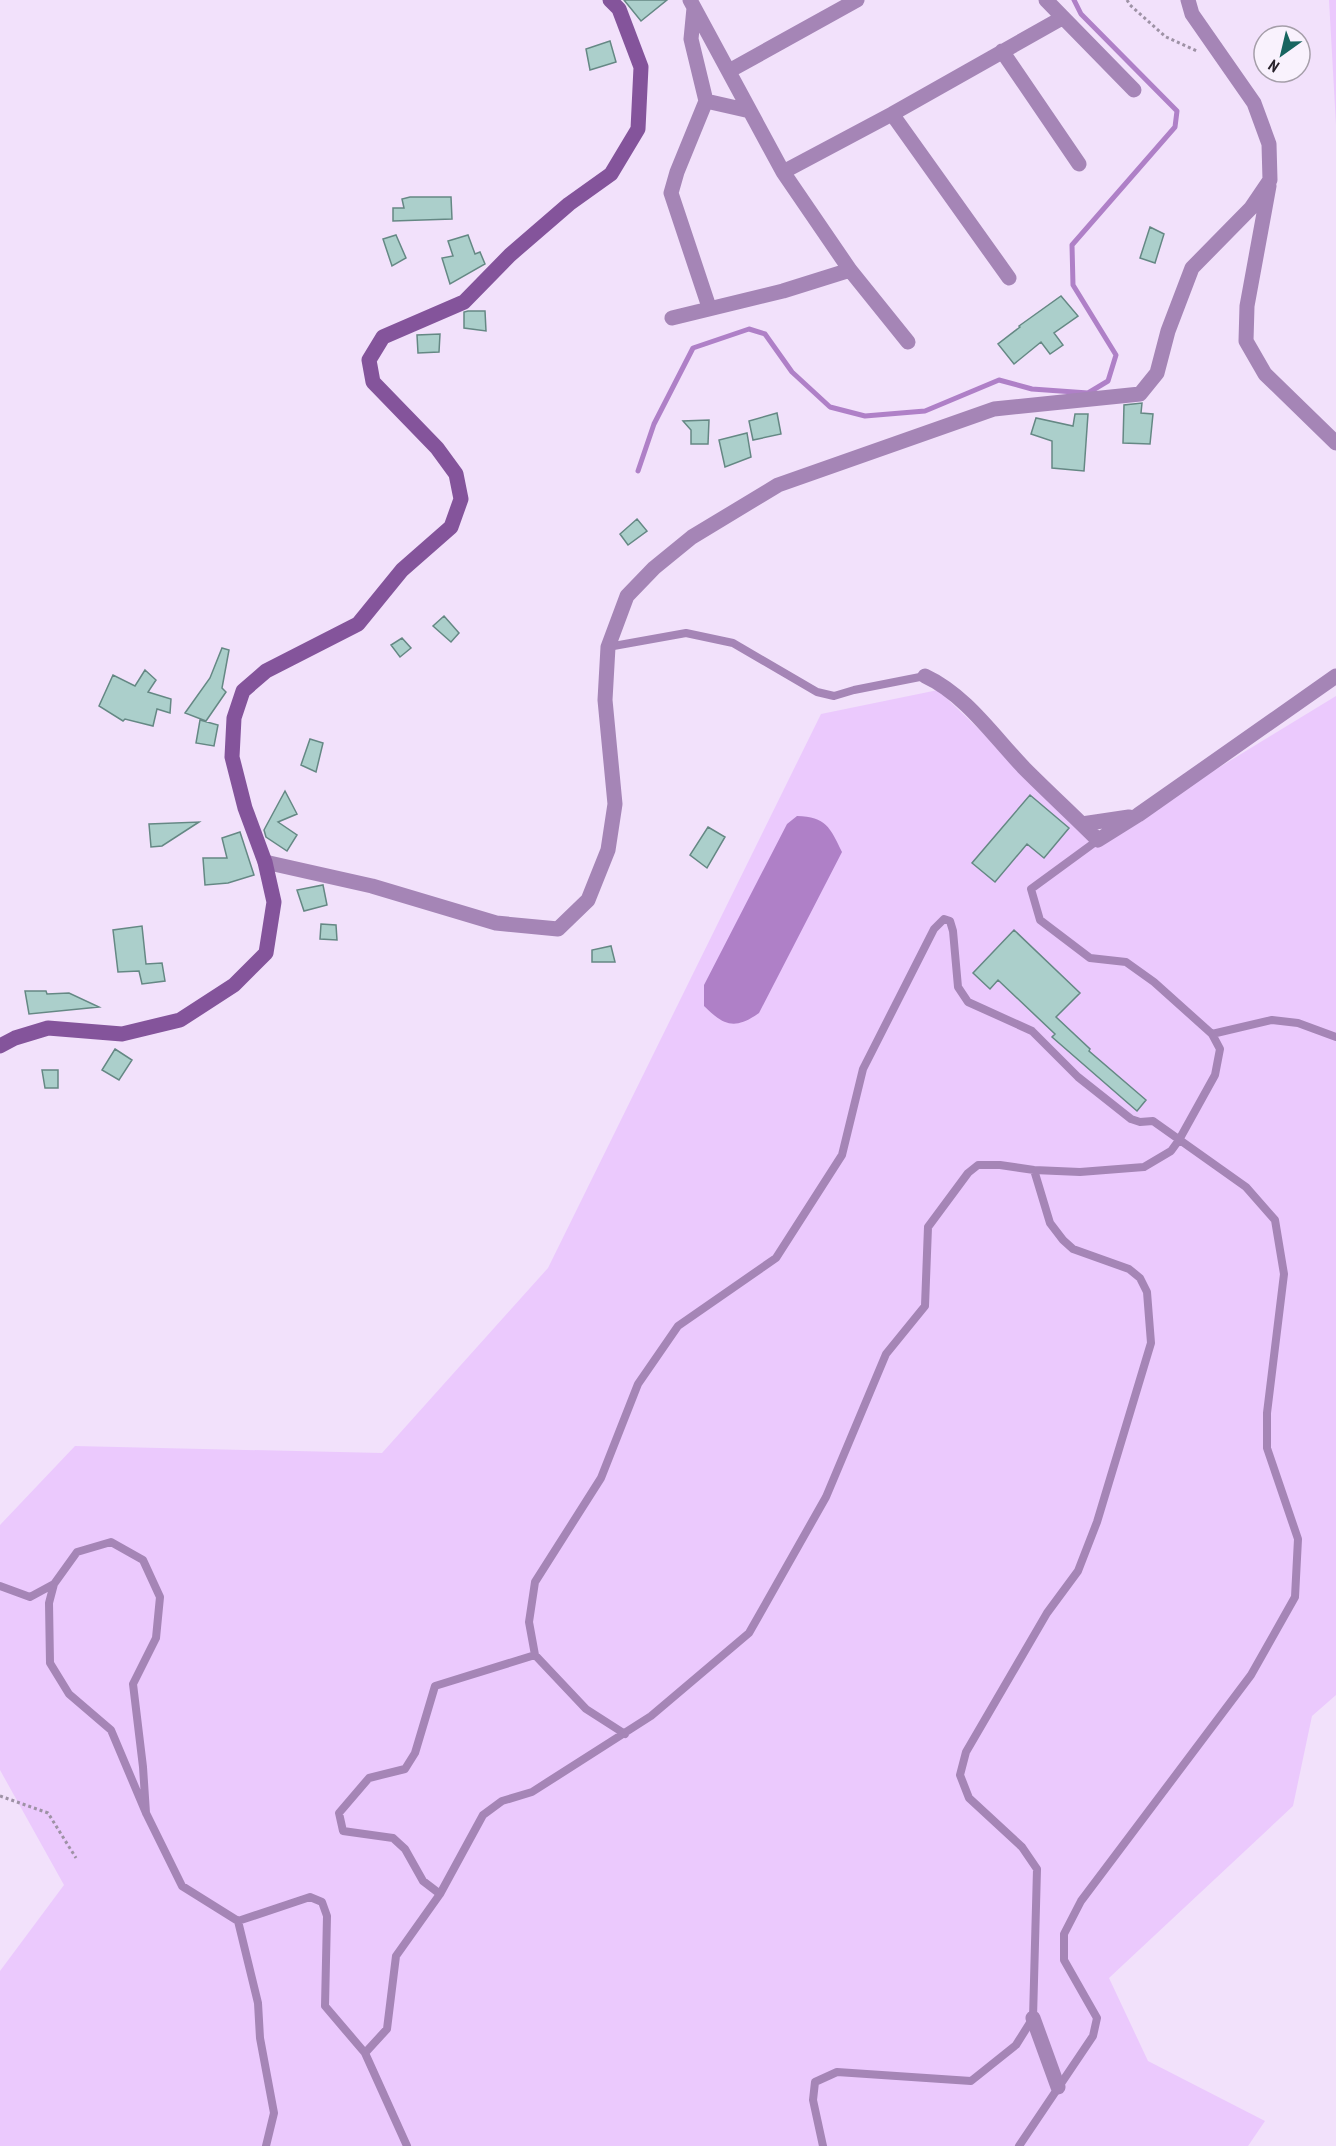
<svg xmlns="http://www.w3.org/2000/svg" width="1336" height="2146" viewBox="0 0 1336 2146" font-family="'PT Sans Narrow',sans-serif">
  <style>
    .green { fill: #ebc9fd }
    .water { fill: #af80c7 }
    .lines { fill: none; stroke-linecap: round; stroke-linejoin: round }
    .stream { stroke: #af80c7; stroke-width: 5 }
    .building { fill: #abcfcb; stroke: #658884; stroke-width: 1.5 }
    .path { stroke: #9e92a5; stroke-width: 3; stroke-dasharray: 3 3; stroke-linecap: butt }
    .lane { stroke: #a585b6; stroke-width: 8 }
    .street { stroke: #a585b6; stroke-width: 15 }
    .secondary { stroke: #84549b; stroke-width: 15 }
  </style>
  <rect width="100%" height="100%" fill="#f2e1fb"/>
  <path class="green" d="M1329 0H1336V125Z
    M938 690 1097 842 1336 696V1695L1312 1716 1293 1806 1109 1978 1148 2061 1265 2121 1248 2146H0V1971L64 1885 0 1770V1525L75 1446 382 1453 548 1268 821 714Z"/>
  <path class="water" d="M797 816C826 817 830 827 842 852L759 1013C735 1030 724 1026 704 1006V985L787 824Z"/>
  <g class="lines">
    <path class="stream" d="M638 471 654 424 693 348 749 329 765 334 792 372 830 407 865 416 925 411 999 380 1032 389 1088 393 1108 381 1116 355 1073 285 1072 245 1175 127 1177 111 1081 14 1074 0"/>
  </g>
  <path class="building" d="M624 0H667L641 21Z
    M610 41 616 62 590 70 586 49Z
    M410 197H451L452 219 393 221V208H404L402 199Z
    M1150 227 1164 234 1155 263 1140 258Z
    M396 235 406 258 392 266 383 239Z
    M468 235 475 254 480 252 485 264 450 284 442 258 453 256 448 241Z
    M1061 296 1078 316 1054 333 1063 345 1050 354 1041 342 1014 364 998 344 1020 327 1019 326Z
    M468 311H485L486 331 464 328V312Z
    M440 334 439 352 418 353 417 335Z
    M1142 403 1141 413 1153 414 1150 444 1123 443 1124 405Z
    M777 413 781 434 753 440 749 421Z
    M1075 414H1088L1084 471 1052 468V441L1031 434 1036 418 1073 426Z
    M709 420 708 444H691V430L683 421Z
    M747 433 751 457 725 467 719 440Z
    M637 519 647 531 628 545 620 534Z
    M444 616 459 633 451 642 433 626Z
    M402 638 411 648 400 657 391 645Z
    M222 648 229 650 222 688 226 692 206 721 185 713 210 678Z
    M145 670 156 680 148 692 171 699 170 713 157 709 153 726 125 719 123 721 99 706 113 675 135 686Z
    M200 720 218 725 214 746 196 743Z
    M310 739 323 743 316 772 301 765Z
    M285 791 297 814 278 822 297 835 287 851 266 837 264 830Z
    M1030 795 1069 828 1044 858 1027 844 995 882 972 863Z
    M199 822 162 846 151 847 149 824Z
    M708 827 725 837 707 868 690 855Z
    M240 832 254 875 228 883 205 885 203 858H227L222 838Z
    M323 885 327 905 304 911 297 890Z
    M321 924 336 925 337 940 320 939Z
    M142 926 146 964 162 963 165 981 142 984 139 971 118 972 113 930Z
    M1014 930 1080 993 1056 1017 1090 1049 1089 1051 1146 1100 1137 1111 1052 1037 1055 1034 998 980 990 989 973 973Z
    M611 946 615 962H592V950Z
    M25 991H46L47 994 69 993 99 1007 29 1014Z
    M115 1049 132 1060 119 1080 102 1070Z
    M42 1070H58V1088H45Z"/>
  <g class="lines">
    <path class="path" d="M1127 0 1130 5 1166 37 1197 51
      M0 1796 48 1813 76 1858"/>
    <path class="lane" d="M608 647 686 633 733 643 817 692 834 696 854 690 925 676
      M1212 1034 1272 1020 1298 1023 1336 1037
      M0 1586 30 1597 54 1584
      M535 1655 529 1622 535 1582 601 1478 638 1384 678 1326 776 1258 842 1155 863 1069 934 929 944 919 950 921 953 931 958 987 968 1002 1032 1031 1078 1077 1131 1119 1140 1122 1153 1121 1246 1187 1275 1220 1284 1274 1267 1413V1448L1298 1539 1295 1597 1251 1675 1081 1901 1064 1934V1960L1097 2018 1093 2036 1019 2146
      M146 1813 143 1767 133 1684 156 1638 160 1597 143 1560 111 1542 77 1552 54 1584 49 1603 50 1663 69 1694 111 1730 146 1813 182 1886 238 1921 310 1897 322 1902 327 1916 325 2006 365 2053
      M440 1894 423 1881 405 1849 393 1838 343 1831 339 1813 369 1778 405 1769 415 1753 435 1686 535 1655 586 1709 625 1734
      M238 1921 258 2003 260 2038 274 2113 266 2146
      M407 2146 365 2053 387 2029 396 1956 440 1894 483 1815 502 1801 532 1792 651 1716 749 1633 826 1497 886 1354 925 1306 928 1227 968 1173 978 1165H1000L1034 1170 1080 1172 1144 1167 1171 1151 1179 1140 1215 1075 1220 1049 1212 1034 1154 982 1126 962 1090 958 1040 920 1031 889 1098 840
      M823 2146 813 2100 815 2082 837 2072 971 2081 1016 2045 1033 2018 1037 1869 1022 1847 969 1798 960 1775 966 1752 1047 1613 1078 1571 1097 1522 1151 1343 1147 1292 1140 1278 1129 1269 1073 1249 1063 1240 1050 1223 1034 1170"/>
    <path class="street" d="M690 0 783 172 850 270 908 342
      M1046 0 1134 90
      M694 8 691 39 706 101 677 172 671 193 709 307
      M1002 51 1079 164
      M729 71 857 0
      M706 101 750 111
      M892 114 1009 278
      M783 172 892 114 1062 18
      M1269 186 1247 306 1246 341 1265 374 1336 443
      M672 318 783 291 850 270
      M925 676C966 695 994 737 1025 769 1049 793 1074 816 1098 840L1138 815 1336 676
      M1082 824 1129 817
      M265 862 372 886 496 923 558 929 588 900 608 850 615 804 605 700 608 647 627 596 654 568 692 537 778 485 994 409 1140 394 1157 373 1168 331 1192 268 1251 208 1270 180 1269 144 1254 103 1192 14 1188 0
      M1033 2018 1058 2087"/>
    <path class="secondary" d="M0 1046 15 1038 48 1028 122 1034 180 1020 234 985 266 953 274 902 265 862 245 808 232 757 234 718 243 691 266 671 358 624 402 570 451 527 461 499 456 474 437 448 373 382 369 360 383 337 464 302 510 255 569 204 611 174 638 129 641 67 619 9 610 0"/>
  </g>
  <g transform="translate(1282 54) rotate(214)"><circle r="28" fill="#f9f2fd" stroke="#a59ea9" stroke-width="1.5"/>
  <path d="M0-4.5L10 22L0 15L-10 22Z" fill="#186560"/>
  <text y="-9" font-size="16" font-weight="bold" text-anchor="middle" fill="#27212a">N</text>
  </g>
</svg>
